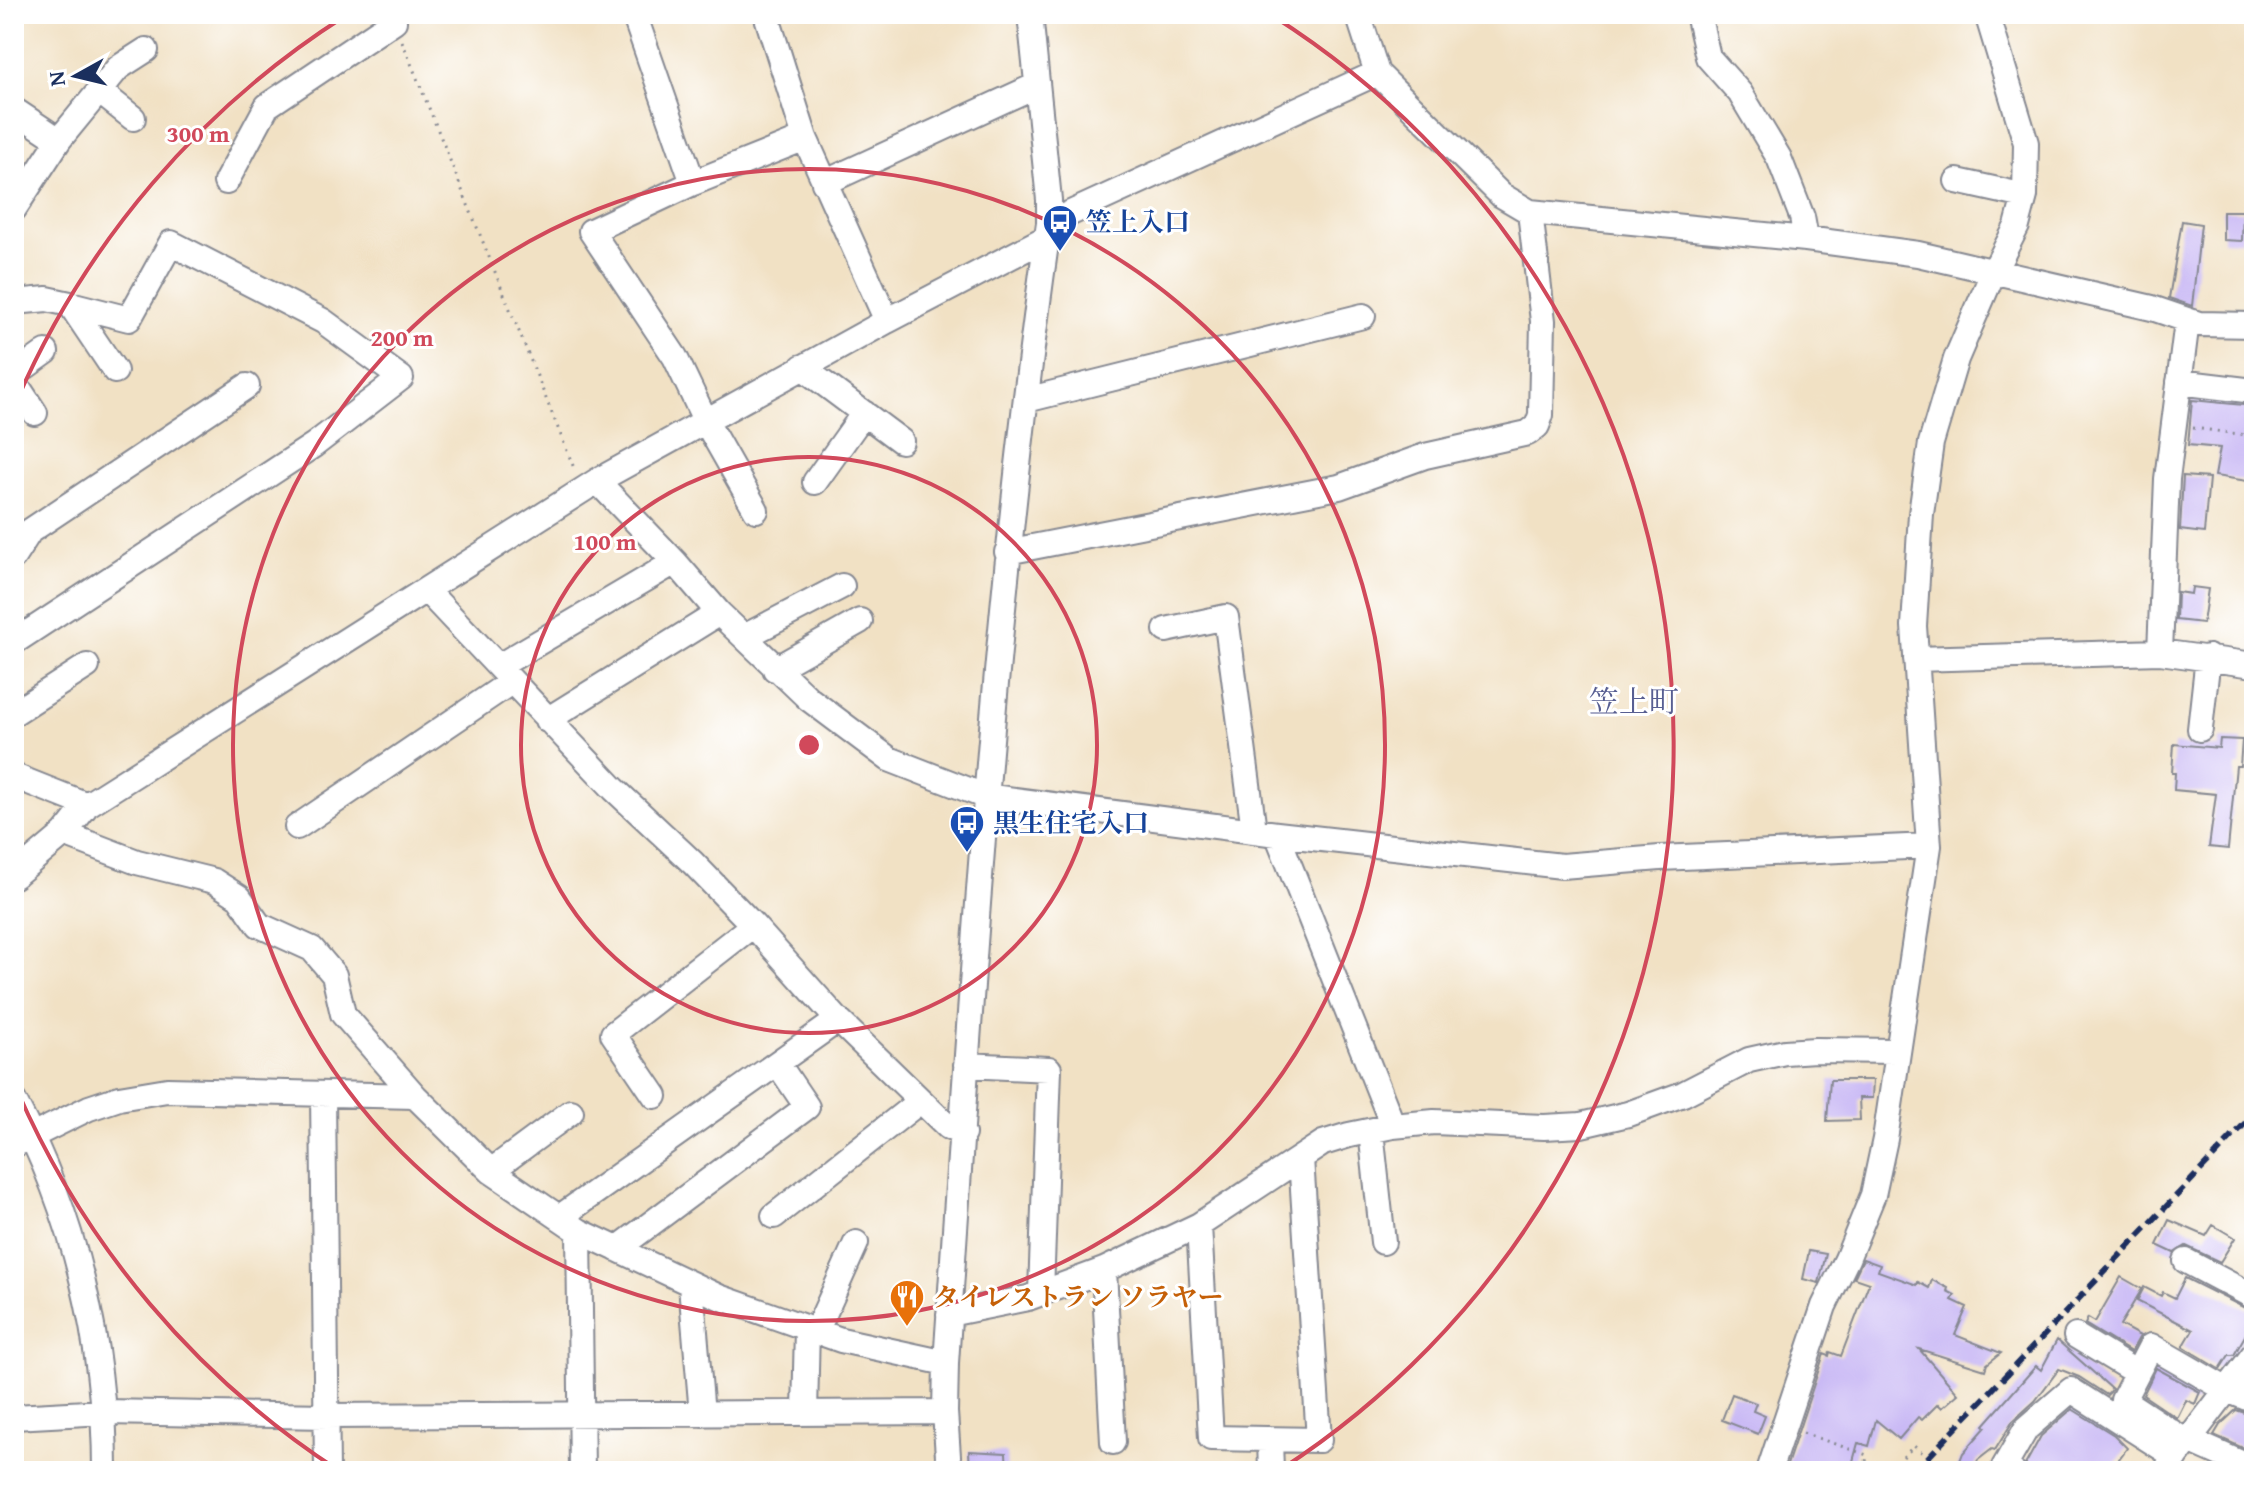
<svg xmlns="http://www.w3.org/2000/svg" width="2268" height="1485" viewBox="0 0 2268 1485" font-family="'Gentium Book Plus','Noto Serif JP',serif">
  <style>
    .building { fill: #c8b7f4 }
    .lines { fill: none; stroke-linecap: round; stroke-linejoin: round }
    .minor-casing { stroke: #868891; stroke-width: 28 }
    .path { stroke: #868891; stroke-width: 3; stroke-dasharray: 2 6; stroke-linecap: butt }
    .minor { stroke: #fff; stroke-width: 24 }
    .rail { stroke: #1b2f5e; stroke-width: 6; stroke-dasharray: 12 6; stroke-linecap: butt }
    .ring { fill: none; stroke: #d1495b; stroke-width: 4 }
    .labels { text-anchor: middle; stroke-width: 6; stroke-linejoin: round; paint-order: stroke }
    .transit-label { font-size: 26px; font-weight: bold; fill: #164399; stroke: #fff; text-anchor: start }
    .food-label { font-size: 26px; font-weight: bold; fill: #c56008; stroke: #fff; text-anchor: start }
    .quarter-label { font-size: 30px; fill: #585f92; stroke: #fff }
    .centre { fill: #d1495b; stroke: #fff; stroke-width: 4 }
    .ring-label { font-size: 24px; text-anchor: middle; font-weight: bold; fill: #d1495b; stroke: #fff; stroke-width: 6; stroke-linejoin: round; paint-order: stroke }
  </style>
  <rect width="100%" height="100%" fill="#fff"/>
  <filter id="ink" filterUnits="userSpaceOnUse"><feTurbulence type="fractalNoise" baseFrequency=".0125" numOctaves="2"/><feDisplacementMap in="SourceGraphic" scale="16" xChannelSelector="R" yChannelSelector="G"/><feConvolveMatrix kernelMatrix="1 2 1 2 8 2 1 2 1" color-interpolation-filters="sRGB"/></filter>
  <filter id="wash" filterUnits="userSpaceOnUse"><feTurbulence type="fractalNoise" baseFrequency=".006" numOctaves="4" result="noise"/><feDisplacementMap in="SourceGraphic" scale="32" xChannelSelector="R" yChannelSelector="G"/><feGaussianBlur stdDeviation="1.8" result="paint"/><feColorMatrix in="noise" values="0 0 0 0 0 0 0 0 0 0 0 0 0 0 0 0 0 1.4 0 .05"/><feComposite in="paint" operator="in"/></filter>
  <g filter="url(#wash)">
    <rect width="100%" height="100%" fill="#f1e1c4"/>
    <g id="blocks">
      <path class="building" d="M2223 211H2243L2242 241 2223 240Z
        M2182 221 2201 224 2192 306 2169 298Z
        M2192 400 2254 406 2249 459 2254 460V482L2215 476 2220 448 2188 445Z
        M2183 476 2209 478 2204 533 2180 530Z
        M2192 587 2208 589 2203 623 2176 620 2177 592 2191 594Z
        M2220 739 2242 740 2240 766H2236L2228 849 2209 847 2216 794 2174 790 2175 773H2172L2174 744 2219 748Z
        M1830 1080H1873L1872 1098H1859L1860 1120 1827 1121Z
        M2169 1220 2206 1236 2213 1225 2235 1238 2220 1262 2186 1246 2174 1253 2157 1245Z
        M1809 1251 1826 1254 1819 1283 1803 1279Z
        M1863 1259 1880 1265 1878 1271 1917 1285 1918 1282 1929 1288 1932 1280 1948 1288 1947 1291 1955 1295 1952 1300 1967 1307 1955 1335 2001 1353 1987 1364 1985 1370 1919 1349 1958 1394 1942 1408 1938 1404 1922 1420 1918 1417 1899 1439 1876 1420 1869 1446 1858 1443 1852 1465 1840 1462 1837 1471H1785L1824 1354 1829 1356 1830 1352 1841 1356 1869 1283 1854 1278Z
        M2121 1277 2142 1289 2120 1325 2140 1336 2131 1352 2085 1324 2088 1318 2095 1322Z
        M2185 1278 2251 1311 2248 1317 2254 1320 2234 1355H2229L2220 1369 2183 1347 2193 1330 2137 1301 2144 1287 2161 1296 2163 1292 2175 1298Z
        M2057 1340 2112 1389 2110 1392 2107 1395 2079 1377 2059 1369 2035 1401 2013 1421 1995 1450 1992 1449 1978 1460 1973 1471H1956L1963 1453 1986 1427 1984 1425 2036 1366 2041 1370Z
        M2156 1368 2200 1392 2195 1404 2186 1400 2177 1418 2143 1395Z
        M1732 1394 1756 1403 1753 1411 1765 1416 1758 1434 1722 1420Z
        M2072 1409 2114 1435 2127 1448 2110 1471H2037L2025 1465 2041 1436Z
        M2236 1410 2254 1416V1453L2214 1435 2220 1425Z
        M969 1451 1006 1453 1007 1471H970Z"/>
    </g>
  </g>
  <g filter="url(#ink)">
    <use href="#blocks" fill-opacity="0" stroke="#868891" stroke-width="2"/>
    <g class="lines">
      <defs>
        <path id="minor" d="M634 14 693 183
          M766 14 805 138 887 321
          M1358 14 1377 73 1501 195 1530 212 1806 239 1918 254 2152 308 2199 324 2254 325
          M1698 14 1708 57 1740 93 1779 158 1802 217 1806 239
          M99 91 133 118
          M14 110 59 140
          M1957 181 2025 196
          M226 182 267 106 394 21 393 14
          M824 183 1037 85
          M14 209 59 140 118 68 146 50
          M1049 223 1377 73
          M14 302 47 299 70 304 115 371
          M802 367 901 441
          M14 375 46 352
          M14 381 35 413
          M2179 382 2254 391
          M1026 400 1363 316
          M597 481 675 562 719 613 809 699 889 759 984 796 1277 834 1562 866 1660 858 1929 846
          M815 482 864 413
          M756 510 706 422 675 357 591 231 693 183 805 138
          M1007 552 1339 487 1425 456 1528 433 1537 426 1541 415 1543 321 1530 212
          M14 556 30 531 247 386
          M427 591 614 789 693 863 753 925 838 1020 948 1127 963 1134
          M1166 630 1226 617 1254 830
          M746 636 842 586
          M14 642 314 445 401 378 323 321 171 243 129 319 70 304
          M2160 652 2167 479 2187 321
          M1916 659 2160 652 2254 665
          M499 666 675 562
          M775 669 860 621
          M14 713 87 666
          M547 720 719 613
          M2200 729 2208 657
          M14 776 87 805
          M297 827 511 682
          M64 834 137 862 214 881 239 897 259 925 312 949 334 975 343 1014 415 1096 491 1171 579 1231 719 1297 841 1340 946 1363
          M1277 834 1393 1126
          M14 876 64 834 87 805 597 481 887 321 1046 238
          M966 1065 1049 1069 1041 1292
          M323 1094 327 1471
          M655 1096 613 1034 753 925
          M14 1101C75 1215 105 1343 105 1471
          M1371 1131 1383 1242
          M14 1145 89 1108 119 1098 167 1090 415 1096
          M491 1171 571 1112
          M774 1216 920 1101
          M560 1217 838 1020
          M1199 1225 1211 1438 1319 1440 1301 1158
          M579 1231 582 1471
          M617 1249 807 1107 778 1064
          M2186 1261 2254 1297
          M1104 1270 1113 1442
          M691 1285 702 1414
          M949 1314 1028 1298 1104 1270 1199 1225 1323 1143 1349 1135 1393 1126 1434 1122 1544 1127 1581 1125 1628 1114 1683 1094 1749 1060 1785 1052 1815 1050 1896 1051
          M816 1332 856 1243
          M2076 1336 2137 1373
          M805 1413 807 1328
          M14 1417 105 1412 327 1416 945 1412
          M1270 1440 1271 1471
          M2189 1440 2254 1469
          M2187 1442 2123 1400 2151 1346 2227 1390 2254 1401
          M949 1471 945 1412 946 1363C972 982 994 601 1049 223V200L1030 14
          M1769 1471 1824 1306 1847 1259 1873 1195 1885 1139 1929 846 1914 626 1921 514 1931 443 1956 359 1993 273 2017 226 2025 196 2026 143 1987 14
          M2012 1471 2004 1467 2026 1429 2071 1390 2176 1457
          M2165 1471 2254 1354"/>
      </defs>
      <use href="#minor" class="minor-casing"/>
      <path class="path" d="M402 41 574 468
        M2193 428 2254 436
        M1803 1433 1867 1455 1865 1469 1867 1471
        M1903 1457 1914 1446 1932 1461 1924 1471"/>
      <use href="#minor" class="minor"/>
      <path class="rail" d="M1915 1471 2254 1114"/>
    </g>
  </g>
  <g class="ring">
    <circle cx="809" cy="745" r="288"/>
    <circle cx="809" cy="745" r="576"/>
    <path d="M338 1470A864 864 0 0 1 17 1090M17 400A864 864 0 0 1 345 16M1273 16A864 864 0 0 1 1280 1470"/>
  </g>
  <defs>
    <symbol id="bus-pin" viewBox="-11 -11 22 30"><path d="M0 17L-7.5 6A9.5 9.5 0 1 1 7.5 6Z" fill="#1a4fb4" stroke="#fff"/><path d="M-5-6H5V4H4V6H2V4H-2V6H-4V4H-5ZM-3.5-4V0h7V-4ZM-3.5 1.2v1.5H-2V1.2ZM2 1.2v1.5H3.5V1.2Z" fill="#fff"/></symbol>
    <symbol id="restaurant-pin" viewBox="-11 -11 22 30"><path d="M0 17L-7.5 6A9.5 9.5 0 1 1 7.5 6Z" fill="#e8710a" stroke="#fff"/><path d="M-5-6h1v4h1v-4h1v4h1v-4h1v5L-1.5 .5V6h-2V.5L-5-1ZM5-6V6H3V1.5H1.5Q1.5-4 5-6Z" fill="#fff"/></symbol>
  </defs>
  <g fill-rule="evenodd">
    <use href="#bus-pin" x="1040" y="202" width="40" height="54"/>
    <use href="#bus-pin" x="947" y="803" width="40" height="54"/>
    <use href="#restaurant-pin" x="887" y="1277" width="40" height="54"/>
  </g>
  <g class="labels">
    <g class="transit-label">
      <text x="1086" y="231">笠上入口</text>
      <text x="993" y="832">黒生住宅入口</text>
    </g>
    <g class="food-label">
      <text x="933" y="1306">タイレストラン ソラヤー</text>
    </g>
    <g class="quarter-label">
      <text x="1634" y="712">笠上町</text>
    </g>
  </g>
  <circle cx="809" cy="745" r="12" class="centre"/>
  <g class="ring-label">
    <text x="198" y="142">300 m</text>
    <text x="402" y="346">200 m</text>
    <text x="605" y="550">100 m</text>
  </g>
  <rect width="2268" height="1485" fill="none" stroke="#fff" stroke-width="48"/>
  <g transform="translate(76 76) rotate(262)" stroke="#ffffff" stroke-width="6" paint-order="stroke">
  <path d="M0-6L14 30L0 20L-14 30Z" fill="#1b2f5e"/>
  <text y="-12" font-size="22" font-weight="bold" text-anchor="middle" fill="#1b2f5e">N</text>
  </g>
</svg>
